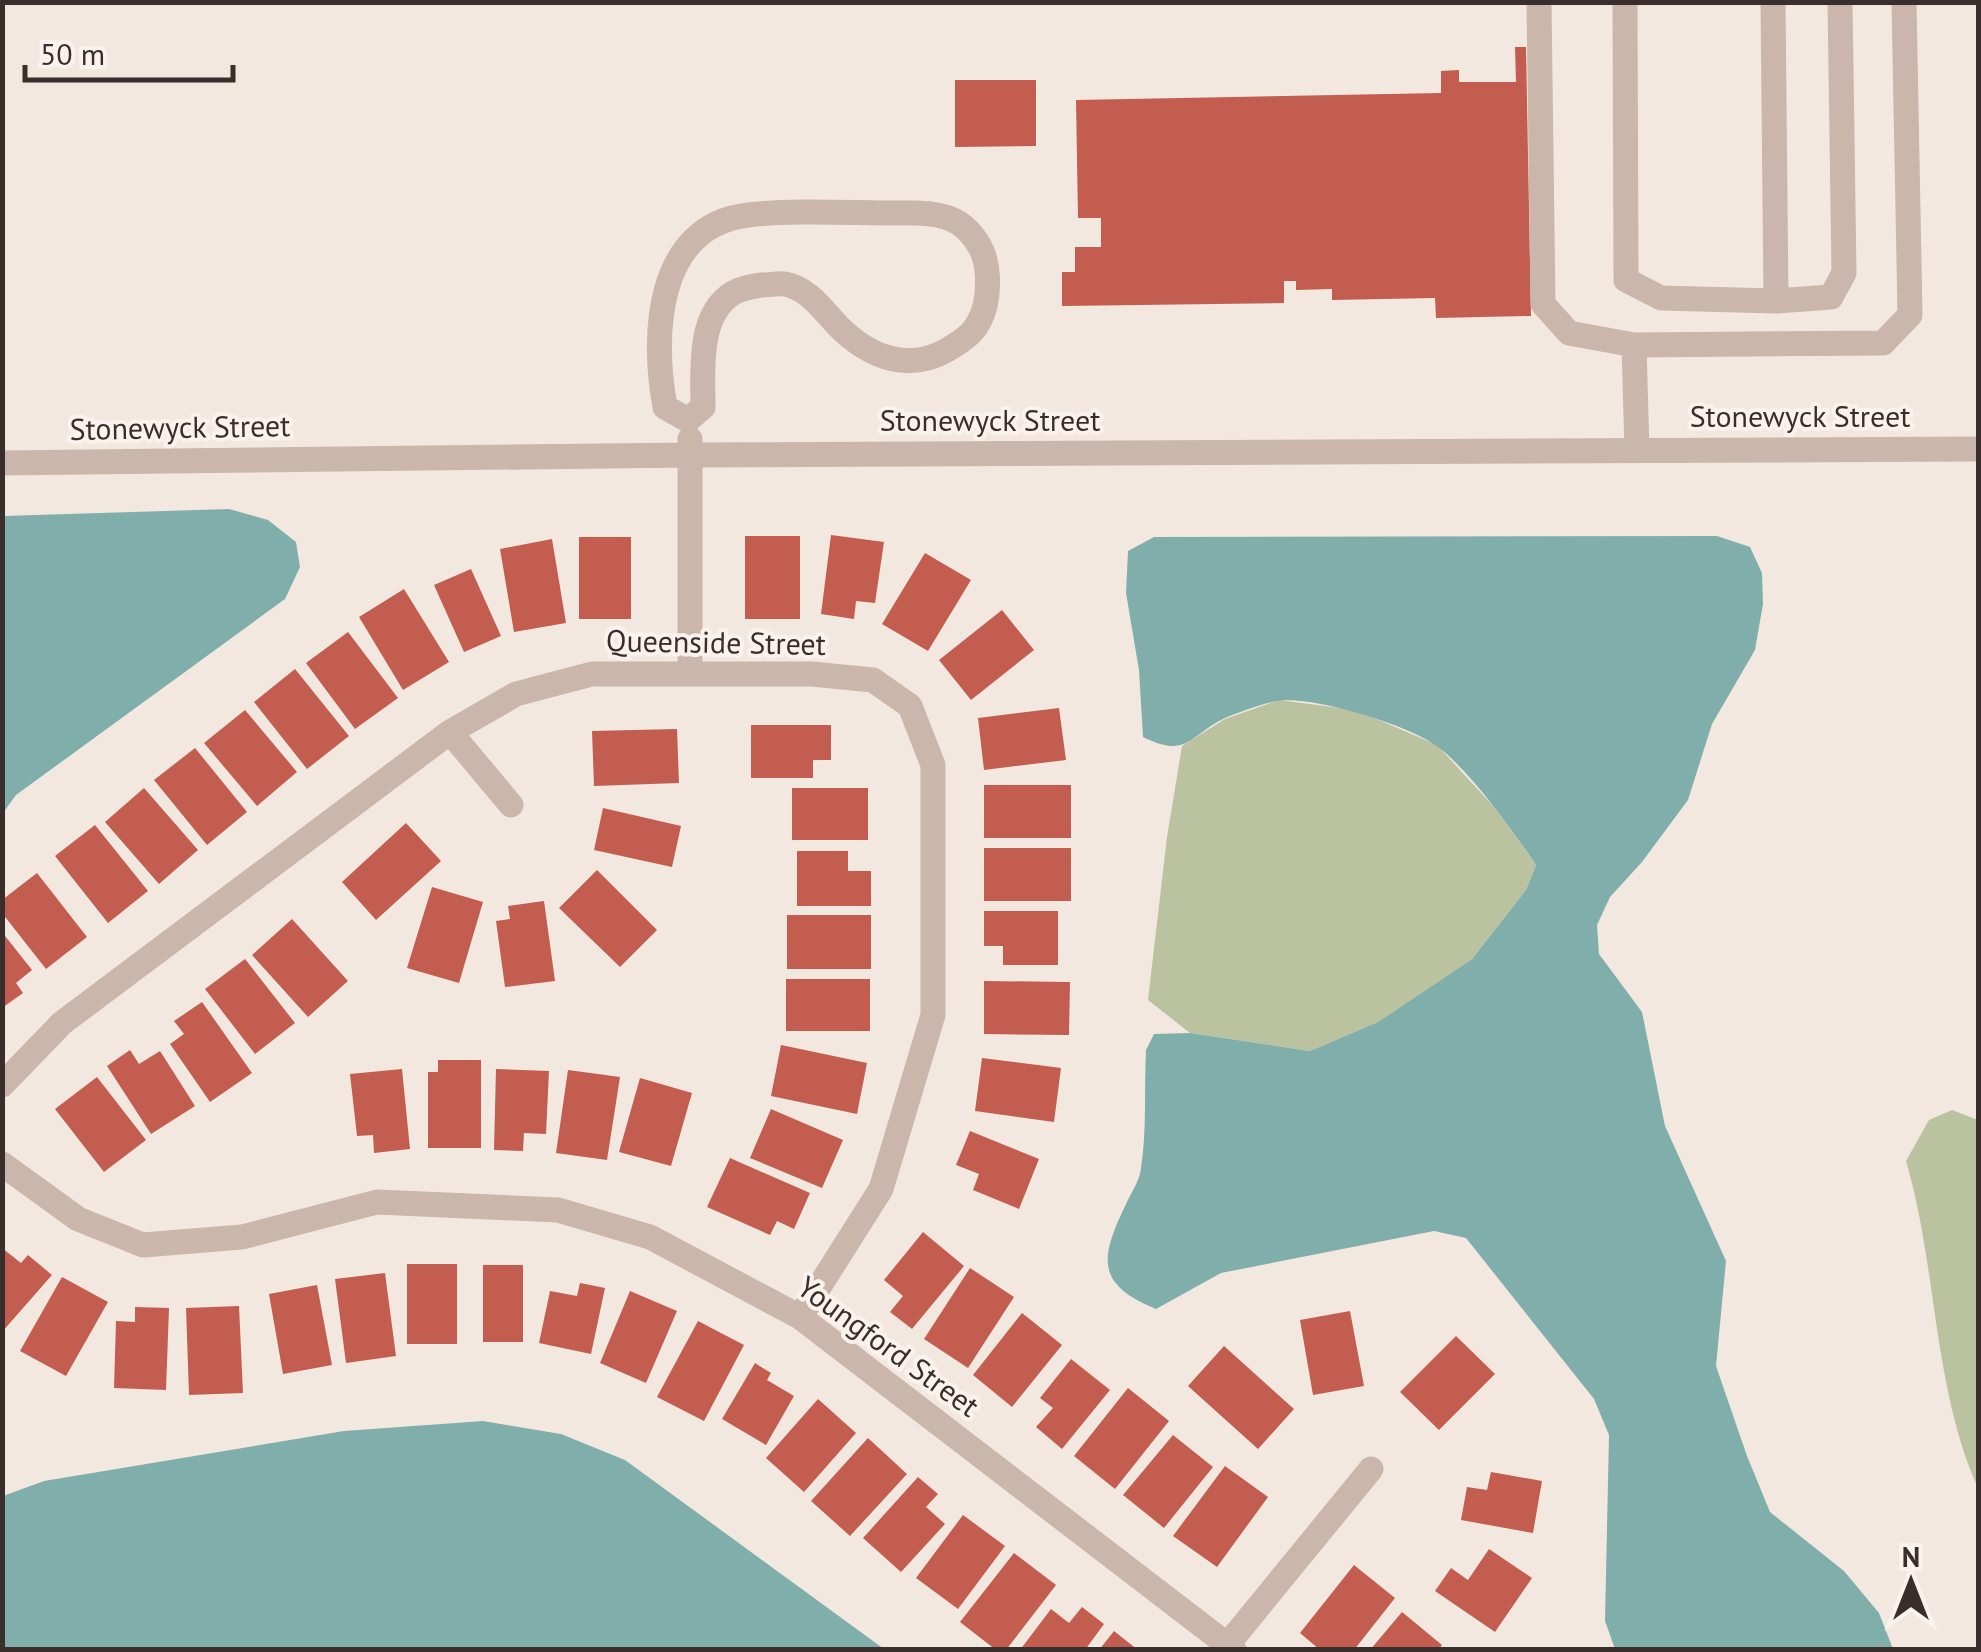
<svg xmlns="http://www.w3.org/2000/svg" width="1981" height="1652" viewBox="0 0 1981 1652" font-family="'PT Sans',sans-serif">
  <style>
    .green { fill: #bac2a0 }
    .water { fill: #80afab }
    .building { fill: #c25d4f }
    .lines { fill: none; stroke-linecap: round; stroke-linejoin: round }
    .minor { stroke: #cbb6ac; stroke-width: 25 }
    .labels { text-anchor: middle; stroke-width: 8; stroke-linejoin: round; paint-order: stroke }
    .street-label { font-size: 30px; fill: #392e2b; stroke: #faf2ed }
  </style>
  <rect width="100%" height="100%" fill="#f3e8e0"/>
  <path class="green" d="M1279 700 1356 710 1437 745 1495 808 1536 865 1526 890 1472 959 1378 1022 1310 1051 1190 1033 1148 1000 1167 837 1182 746 1225 719Z
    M1952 1110 1978 1120V1488C1933 1389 1937 1266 1906 1161L1929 1120Z"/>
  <path class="water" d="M229 509 268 520 296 542 300 567 285 599 16 795 3 813V516Z
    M1717 536 1750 547 1762 573 1763 604 1755 650 1712 724 1688 800 1642 862 1610 897 1597 925 1599 954 1642 1012 1665 1126 1726 1261 1716 1366 1747 1456 1770 1512 1844 1571 1879 1613 1893 1649H1615L1605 1621 1609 1435 1594 1399 1466 1238 1434 1231 1221 1273 1156 1309C1095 1284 1100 1258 1126 1204 1131 1193 1140 1180 1141 1168 1147 1130 1144 1089 1146 1050L1154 1034 1190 1033 1310 1051 1378 1022 1472 959 1526 890 1536 865C1511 829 1472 773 1438 747 1410 725 1311 695 1277 701 1261 704 1240 712 1225 718 1188 736 1188 759 1143 737L1139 670 1126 593 1128 551 1154 537Z
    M483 1421 561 1434 625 1460 884 1649H3V1496L44 1481 344 1431Z"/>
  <path class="building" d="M1515 47H1526L1531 316 1436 318 1435 298 1332 300V289L1296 290V281H1284V303L1062 306V272H1075V247H1101V218H1078L1076 100 1441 93V71L1459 70V82H1516Z
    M955 80H1036V146L955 147Z
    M831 535 884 542 875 603 856 601 854 619 821 614Z
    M745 536H800V619H745Z
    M579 537H631V619H579Z
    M552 539 566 623 514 632 500 549Z
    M925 553 971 580 928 651 882 624Z
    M471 569 501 636 464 652 434 585Z
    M404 589 449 662 403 690 359 617Z
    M1002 610 1034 650 971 700 939 660Z
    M348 632 398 698 355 729 306 663Z
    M295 669 349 736 307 769 254 702Z
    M1059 708 1066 760 984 770 978 718Z
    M245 710 297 772 257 806 204 743Z
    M751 725H831V760H813V778H751Z
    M677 729 679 783 594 786 592 731Z
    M195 748 247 812 207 845 154 780Z
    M984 785H1071V838H984Z
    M144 788 198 850 159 884 105 822Z
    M792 788H868V840H792Z
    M603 808 681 826 672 867 594 850Z
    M406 823 441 861 376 920 342 882Z
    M95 825 148 891 108 923 55 856Z
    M984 848H1071V901H984Z
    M797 851H848V871H871V906H797Z
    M597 870 657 930 620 967 559 908Z
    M37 873 87 937 46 969 2 913V900Z
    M432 887 483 902 459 983 407 968Z
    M544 901 555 981 505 987 496 921 510 919 508 906Z
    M984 911H1058V965H1003V946H984Z
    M787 915H871V969H787Z
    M292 919 348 981 308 1017 252 955Z
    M2 932 32 970 16 983 23 993 2 1008Z
    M245 959 295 1023 255 1054 205 989Z
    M786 979H870V1031H786Z
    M984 981 1070 982 1069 1035 984 1034Z
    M202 1002 252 1073 210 1102 170 1044 184 1034 174 1021Z
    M781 1045 867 1063 857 1114 771 1096Z
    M130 1050 139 1064 160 1051 195 1106 151 1134 107 1066Z
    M982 1058 1061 1068 1054 1122 975 1111Z
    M438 1060H481V1148H428V1072H438Z
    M402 1069 410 1149 374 1153 373 1135 357 1136 350 1074Z
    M496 1069 549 1071 546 1134 524 1133 523 1151 494 1150Z
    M568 1070 620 1077 607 1160 556 1153Z
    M97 1077 146 1140 104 1172 55 1109Z
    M640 1078 692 1093 671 1166 619 1152Z
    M771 1109 843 1140 822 1188 750 1158Z
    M970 1131 1039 1159 1019 1209 973 1190 979 1174 956 1165Z
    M730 1158 810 1193 794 1229 777 1221 770 1235 707 1207Z
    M923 1232 964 1266 912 1329 890 1312 903 1296 884 1280Z
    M2 1248 21 1263 28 1255 52 1275 2 1332Z
    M407 1264H457V1344H407Z
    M483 1265H523V1342H483Z
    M970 1268 1014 1297 968 1368 924 1339Z
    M385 1273 396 1356 346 1363 335 1279Z
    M62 1277 108 1302 66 1376 20 1351Z
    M580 1283 605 1288 591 1354 539 1343 550 1291 577 1296Z
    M317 1285 332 1365 283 1374 269 1294Z
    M630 1291 677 1311 646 1383 600 1363Z
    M239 1306 243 1393 189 1395 186 1308Z
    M135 1307 169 1308 166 1390 114 1388 116 1321 135 1322Z
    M1350 1311 1364 1386 1313 1395 1300 1320Z
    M1022 1313 1062 1345 1012 1407 973 1375Z
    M698 1321 744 1345 704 1421 657 1397Z
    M1456 1336 1495 1374 1439 1430 1400 1392Z
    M1224 1346 1294 1409 1258 1449 1188 1386Z
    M1071 1359 1110 1390 1062 1449 1036 1427 1053 1408 1040 1398Z
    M755 1363 771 1373 767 1380 794 1396 766 1445 722 1419Z
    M1128 1388 1169 1421 1115 1489 1074 1456Z
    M818 1399 856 1433 804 1492 766 1458Z
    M1173 1435 1213 1467 1164 1528 1123 1495Z
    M868 1438 907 1474 850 1536 811 1501Z
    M1225 1466 1268 1497 1217 1567 1173 1536Z
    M1491 1472 1542 1481 1533 1533 1461 1520 1467 1487 1487 1490Z
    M918 1477 938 1494 926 1507 945 1524 901 1572 863 1538Z
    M963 1515 1005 1546 958 1609 916 1578Z
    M1489 1549 1532 1578 1495 1632 1435 1591 1451 1568 1468 1580Z
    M1014 1553 1056 1585 1006 1650H996L960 1622Z
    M1354 1565 1395 1598 1354 1650H1320L1300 1633Z
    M1082 1607 1104 1624 1085 1650H1020L1051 1609 1069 1623Z
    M1402 1612 1442 1645 1438 1650H1370Z
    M1114 1631 1138 1650H1099Z"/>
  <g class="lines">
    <path class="minor" d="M1539 2 1543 304 1569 333 1634 345 1883 343 1910 315 1904 2
      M1625 2 1626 280 1661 298 1776 301
      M1773 2 1776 301 1831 297 1844 273 1840 2
      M917 213C946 214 965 220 980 247 989 263 989 288 985 306 979 329 968 338 947 350 907 373 868 356 838 326 823 310 808 288 785 284 779 283 769 285 762 285 754 286 740 289 733 293 697 315 703 372 703 407L688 420 665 407C652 336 655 226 748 215 801 209 863 214 917 213Z
      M1634 345 1637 451
      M690 439V674
      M2 463 691 455 1978 449
      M450 732 511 805
      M2 1085 62 1023 450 732 516 694 592 674H812L873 680 910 706 933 765V1015L881 1189 800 1317
      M2 1164 78 1219 143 1245 242 1237 377 1202 558 1210 650 1237 800 1317 1234 1650
      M1228 1644 1371 1469"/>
  </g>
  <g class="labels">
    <g class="street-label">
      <text x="1800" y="427">Stonewyck Street</text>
      <text x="990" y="431">Stonewyck Street</text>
      <text transform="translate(180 428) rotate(-1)" y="10">Stonewyck Street</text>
      <text transform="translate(716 643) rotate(1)" y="10">Queenside Street</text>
      <text transform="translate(888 1347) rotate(36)" y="10">Youngford Street</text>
    </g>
  </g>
  <rect width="1981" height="1652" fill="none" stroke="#392e2b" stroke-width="10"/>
  <g transform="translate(1911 1582)" stroke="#faf2ed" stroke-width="8" paint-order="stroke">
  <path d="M0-8L18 38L0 25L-18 38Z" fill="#392e2b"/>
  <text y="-15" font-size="28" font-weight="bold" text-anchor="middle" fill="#392e2b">N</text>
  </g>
  <path d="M25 65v15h208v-15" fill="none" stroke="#392e2b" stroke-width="5"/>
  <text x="40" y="65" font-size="30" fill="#392e2b" stroke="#faf2ed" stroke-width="8" paint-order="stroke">50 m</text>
</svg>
